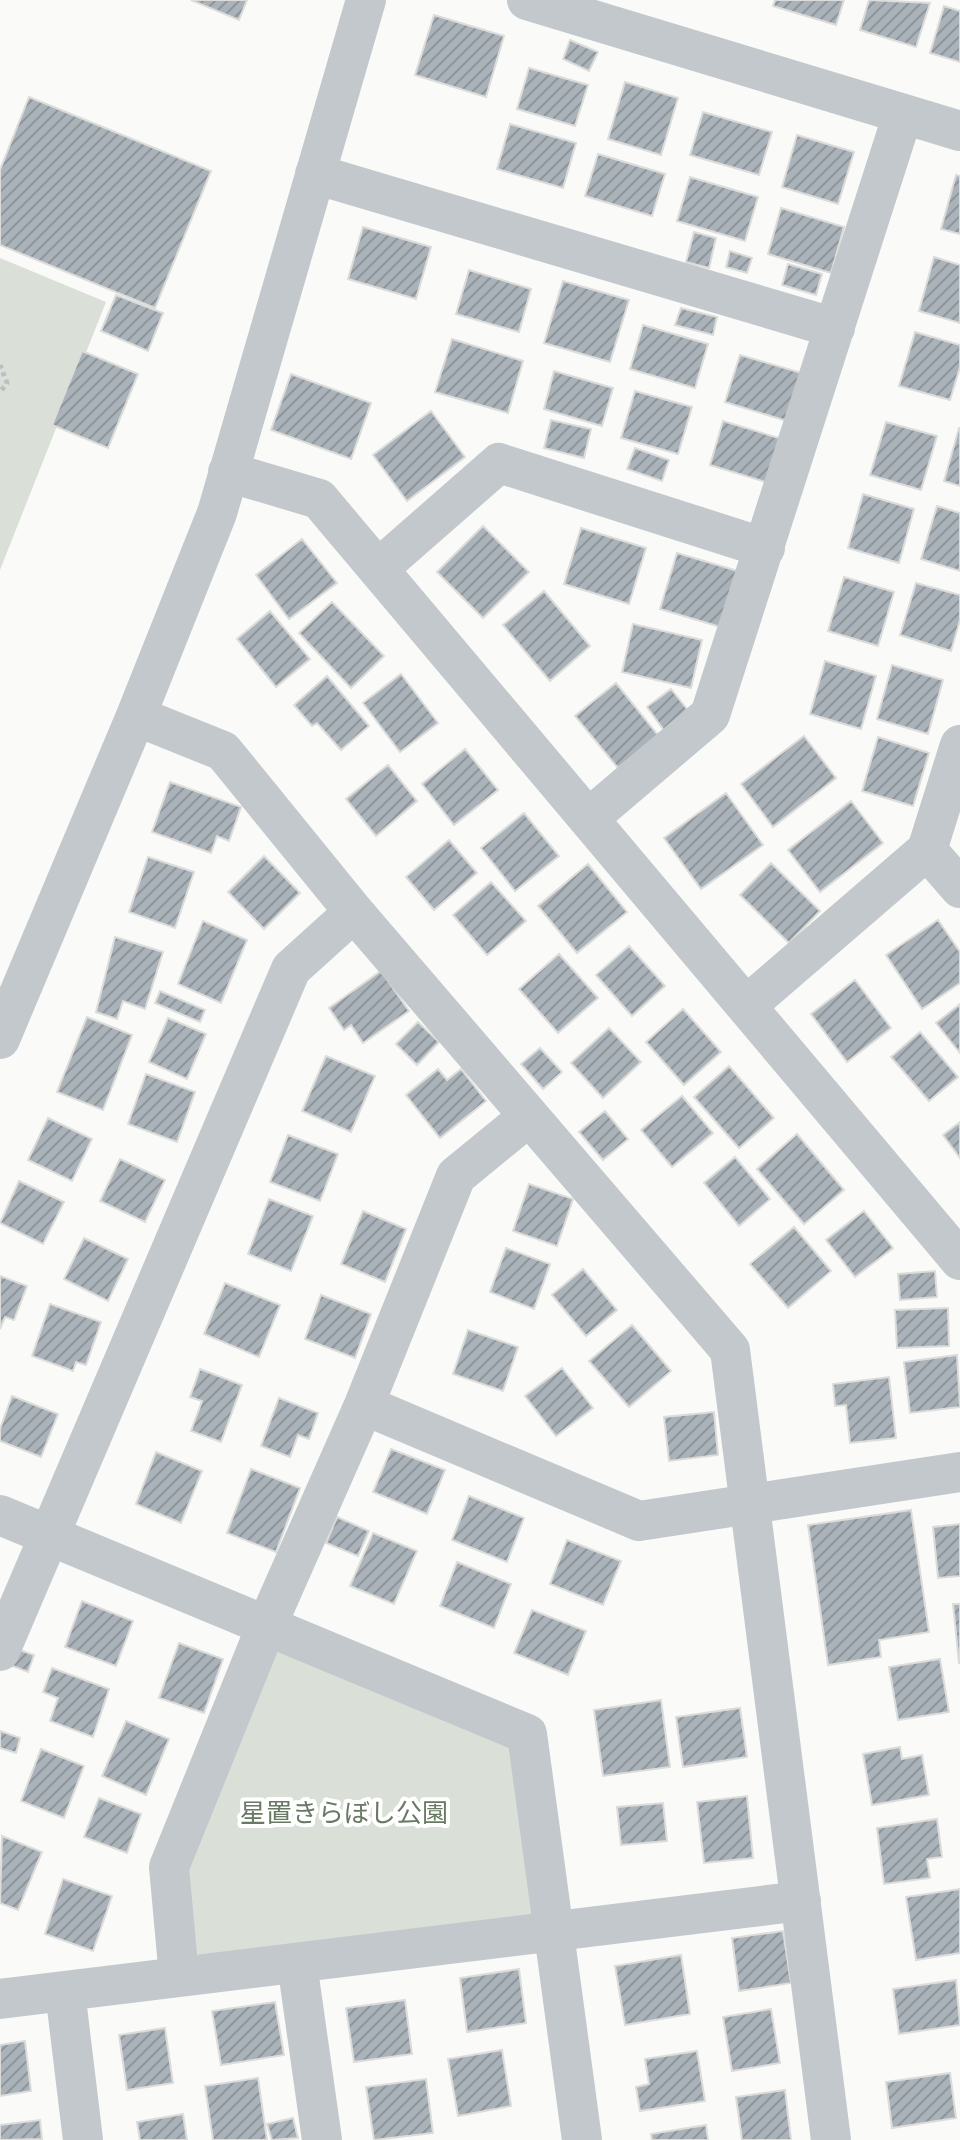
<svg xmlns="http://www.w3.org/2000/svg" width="960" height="2140" viewBox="0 0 960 2140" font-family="'Fira Sans','Noto Sans JP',sans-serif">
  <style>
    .green { fill: #dadfd7 }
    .building { fill: url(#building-hatch); stroke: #dcdcda; stroke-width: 2 }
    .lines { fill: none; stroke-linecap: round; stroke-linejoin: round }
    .path { stroke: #bbbfc2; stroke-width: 5; stroke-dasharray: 4 4; stroke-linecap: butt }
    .street { stroke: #c3c8cc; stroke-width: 40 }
    .labels { text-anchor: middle; stroke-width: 8; stroke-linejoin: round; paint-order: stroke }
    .park-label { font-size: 26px; fill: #687a64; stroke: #fff }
  </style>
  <defs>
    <pattern id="building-hatch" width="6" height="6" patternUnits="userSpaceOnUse" patternTransform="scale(2)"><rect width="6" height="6" fill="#aab3b9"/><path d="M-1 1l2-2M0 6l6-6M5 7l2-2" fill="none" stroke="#8e969c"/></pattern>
  </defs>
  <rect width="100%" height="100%" fill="#fafaf8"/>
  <path class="green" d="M0 258 106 302 0 570Z
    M266 1627 527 1734 554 1932 179 1977 169 1867Z"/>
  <path class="building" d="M191 0H247L239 20Z
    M775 0H844L836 25 773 6Z
    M869 0 930 3 916 47 860 30Z
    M944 6 960 11V62L930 53Z
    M434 15 504 36 486 97 415 75Z
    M570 40 598 52 589 71 563 59Z
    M529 68 588 85 575 126 517 109Z
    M625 82 678 98 661 155 608 139Z
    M29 97 211 171 155 308 0 245V170Z
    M703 112 772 132 759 175 690 155Z
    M510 124 576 143 563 188 497 169Z
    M797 135 854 152 838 204 782 187Z
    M598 154 665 174 652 216 585 196Z
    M956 175 960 176V234L941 229Z
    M690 177 758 197 745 241 677 221Z
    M781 208 844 227 831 273 768 254Z
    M363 227 431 247 416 299 348 279Z
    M694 232 716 238 709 268 686 262Z
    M730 251 752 258 747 273 726 267Z
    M934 257 960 265V323L919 311Z
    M788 264 822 274 816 295 782 285Z
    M469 270 531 289 519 332 456 314Z
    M563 281 629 300 610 362 544 343Z
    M116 295 163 313 148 351 101 331Z
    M681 308 717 317 713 335 675 325Z
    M643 325 708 344 695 388 630 369Z
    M915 332 960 345V367L950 400 899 386Z
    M452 339 523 361 508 413 435 392Z
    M82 351 138 374 108 448 52 425Z
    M740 355 805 374 790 422 725 402Z
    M554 371 613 388 602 426 544 409Z
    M291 374 371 403 351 459 271 430Z
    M635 391 692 407 678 454 621 438Z
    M431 411 465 457 407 501 373 455Z
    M551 420 591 429 584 458 544 448Z
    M723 421 785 440 772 484 710 465Z
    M886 422 937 436 921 490 870 475Z
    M959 428H960V486L944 481Z
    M635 448 669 460 662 481 627 469Z
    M863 494 914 509 899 563 848 548Z
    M937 506 960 513V571L921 559Z
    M483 526 529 572 483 618 437 572Z
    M581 528 646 548 629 604 564 584Z
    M302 539 337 583 289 619 256 575Z
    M677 553 741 572 724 628 660 609Z
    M844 577 894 592 878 646 828 631Z
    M916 583 960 595V620L951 651 900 635Z
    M544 591 590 646 550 681 503 625Z
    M332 602 384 656 351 688 299 633Z
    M270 611 310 659 276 687 237 639Z
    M633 624 702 640 691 688 622 672Z
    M825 661 876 676 861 729 810 714Z
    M892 665 943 680 928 734 877 719Z
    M401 674 438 723 400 752 363 703Z
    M327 676 369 726 341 750 317 723 312 726 294 705Z
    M616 683 658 735 618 768 575 716Z
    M671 689 691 714 666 733 647 707Z
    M804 736 836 778 773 827 741 784Z
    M878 737 929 753 913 806 862 791Z
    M465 749 498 790 454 825 422 784Z
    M388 765 417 801 376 836 346 799Z
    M170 782 241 807 229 841 217 836 211 853 152 832Z
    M726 793 763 845 701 889 664 838Z
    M851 801 883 843 820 892 788 850Z
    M524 813 559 856 515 891 481 848Z
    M449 840 477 873 434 910 406 877Z
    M264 856 300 893 264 929 228 892Z
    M148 857 194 872 175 928 129 912Z
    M771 863 820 911 789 943 740 895Z
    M588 864 627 912 577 953 538 906Z
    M491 882 526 921 487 955 453 915Z
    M938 920 960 952V983L922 1009 886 955Z
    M203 921 247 940 221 1003 178 984Z
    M115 937 163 952 145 1009 123 1001 117 1019 96 1012Z
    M629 946 665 986 632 1016 596 975Z
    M559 954 598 998 558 1033 519 989Z
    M381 971 409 1011 363 1043 351 1025 344 1030 329 1008Z
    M855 980 891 1028 847 1062 811 1014Z
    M160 991 205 1010 200 1022 155 1003Z
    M960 1004V1053L936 1023Z
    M683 1009 721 1052 684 1085 646 1042Z
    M87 1017 132 1035 103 1110 57 1092Z
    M168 1018 206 1034 187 1079 149 1062Z
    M418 1022 439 1042 417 1065 396 1044Z
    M609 1028 641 1062 603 1098 571 1063Z
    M920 1032 958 1077 929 1101 891 1057Z
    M540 1048 562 1072 543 1089 521 1064Z
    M326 1056 375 1076 351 1132 302 1111Z
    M729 1066 774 1118 739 1148 694 1097Z
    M438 1069 447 1080 461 1069 486 1101 440 1138 406 1095Z
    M146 1074 195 1092 177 1142 128 1124Z
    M682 1096 713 1133 672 1167 641 1130Z
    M605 1111 628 1139 603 1160 579 1132Z
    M48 1118 92 1139 72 1181 28 1160Z
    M960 1122V1158L943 1135Z
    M797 1134 844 1190 804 1224 757 1169Z
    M288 1135 338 1154 320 1201 270 1182Z
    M735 1157 770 1199 739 1226 704 1183Z
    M120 1159 165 1180 145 1222 100 1201Z
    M19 1181 64 1202 43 1244 0 1223Z
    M529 1184 573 1199 557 1246 513 1231Z
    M269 1199 313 1216 291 1271 248 1254Z
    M363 1211 406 1229 385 1282 341 1264Z
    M864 1211 893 1248 855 1277 826 1240Z
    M794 1227 831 1271 788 1308 750 1264Z
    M84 1238 128 1259 108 1301 64 1279Z
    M506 1248 550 1264 534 1309 490 1292Z
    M583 1269 617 1310 586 1336 552 1295Z
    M935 1271 937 1297 900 1300 898 1274Z
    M0 1276 27 1286 14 1320 5 1317 0 1329Z
    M225 1283 280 1305 259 1357 204 1334Z
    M321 1295 371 1314 355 1358 305 1339Z
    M50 1304 101 1322 86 1365 76 1362 73 1371 32 1356Z
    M948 1308 949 1346 897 1348 895 1310Z
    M632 1325 671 1371 629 1407 589 1361Z
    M468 1330 518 1347 503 1391 453 1374Z
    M957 1355 960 1407 910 1413 904 1362Z
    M562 1368 593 1408 556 1436 525 1396Z
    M200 1369 242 1385 221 1442 191 1431 202 1401 190 1397Z
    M889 1377 896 1438 850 1443 846 1405 835 1406 833 1384Z
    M12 1396 58 1414 41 1457 0 1441V1429Z
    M279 1398 318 1413 309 1439 298 1435 290 1457 261 1446Z
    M714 1412 718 1455 669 1461 664 1417Z
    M391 1449 445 1470 427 1514 373 1492Z
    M156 1452 202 1471 181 1523 136 1504Z
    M251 1469 300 1488 276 1552 227 1533Z
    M469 1496 524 1518 507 1562 452 1540Z
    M911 1510 929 1632 879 1640 881 1657 828 1665 808 1525Z
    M337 1517 369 1531 358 1556 326 1543Z
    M960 1524V1576L938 1578 933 1527Z
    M373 1533 417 1551 394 1604 350 1586Z
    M567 1540 621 1561 603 1605 550 1584Z
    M457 1562 511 1584 494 1628 440 1606Z
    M82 1601 133 1621 116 1666 65 1647Z
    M953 1604H960V1663H959Z
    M532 1610 586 1631 568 1675 514 1653Z
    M179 1643 223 1659 204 1713 159 1698Z
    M17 1649 34 1655 28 1672 10 1665Z
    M940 1659 949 1712 898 1720 889 1667Z
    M52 1668 109 1689 93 1737 50 1721 58 1698 43 1692Z
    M661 1700 670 1767 603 1776 594 1710Z
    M740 1708 747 1757 683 1767 676 1717Z
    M126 1721 169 1739 146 1795 102 1776Z
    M0 1731 20 1738 16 1753 0 1748Z
    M900 1747 902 1759 922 1755 929 1795 872 1805 863 1754Z
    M41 1749 84 1766 64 1818 21 1801Z
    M747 1796 753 1858 704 1863 697 1802Z
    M99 1798 141 1814 127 1853 84 1837Z
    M663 1803 667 1841 621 1845 617 1807Z
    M937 1819 942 1857 927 1859 930 1878 884 1884 877 1828Z
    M2 1836 42 1852 18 1910 0 1903Z
    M63 1879 112 1896 93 1951 45 1934Z
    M960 1889V1953L916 1960 906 1897Z
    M783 1931 791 1983 739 1991 732 1938Z
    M681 1955 690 2014 625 2025 615 1966Z
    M519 1969 526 2023 467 2032 460 1978Z
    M956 1980 960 2025 899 2034 893 1989Z
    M405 2000 412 2054 354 2062 346 2008Z
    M275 2002 284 2055 221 2065 212 2011Z
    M771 2009 780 2063 732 2071 723 2017Z
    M165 2028 173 2083 127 2090 119 2035Z
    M25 2041 31 2091 0 2096V2045Z
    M502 2050 511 2106 458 2116 448 2059Z
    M697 2051 705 2101 640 2111 636 2087 649 2084 645 2059Z
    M950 2073 956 2118 892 2128 886 2082Z
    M258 2078 267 2140H213L205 2086Z
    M426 2079 433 2133 374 2140 366 2087Z
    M785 2090 791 2140H742L736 2097Z
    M183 2114 187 2140H140L137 2122Z
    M293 2118 298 2138 272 2140 267 2124Z
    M40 2120 42 2139 0 2140V2125Z
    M706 2125 708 2140H652L651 2134Z"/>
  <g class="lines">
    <path class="path" d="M0 365 7 383 0 392"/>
    <path class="street" d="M527 0 960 131
      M315 174 835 328
      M228 472 319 499 960 1260
      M378 569 499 463 765 548
      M136 716 223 751 354 912 730 1350 831 2140
      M960 745 927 850 960 888
      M589 818 710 715 903 114
      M746 1006 927 850
      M0 1039 136 716 217 513 366 0
      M364 1405 639 1521 960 1472
      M0 1515 527 1734 582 2140
      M0 1651 291 969 354 912
      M297 1963 322 2140
      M179 1977 169 1867 266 1627 364 1405 456 1176 528 1117
      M65 1991 83 2140
      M0 1999 801 1901"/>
  </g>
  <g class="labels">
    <g class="park-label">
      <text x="344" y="1822">星置きらぼし公園</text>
    </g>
  </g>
</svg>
